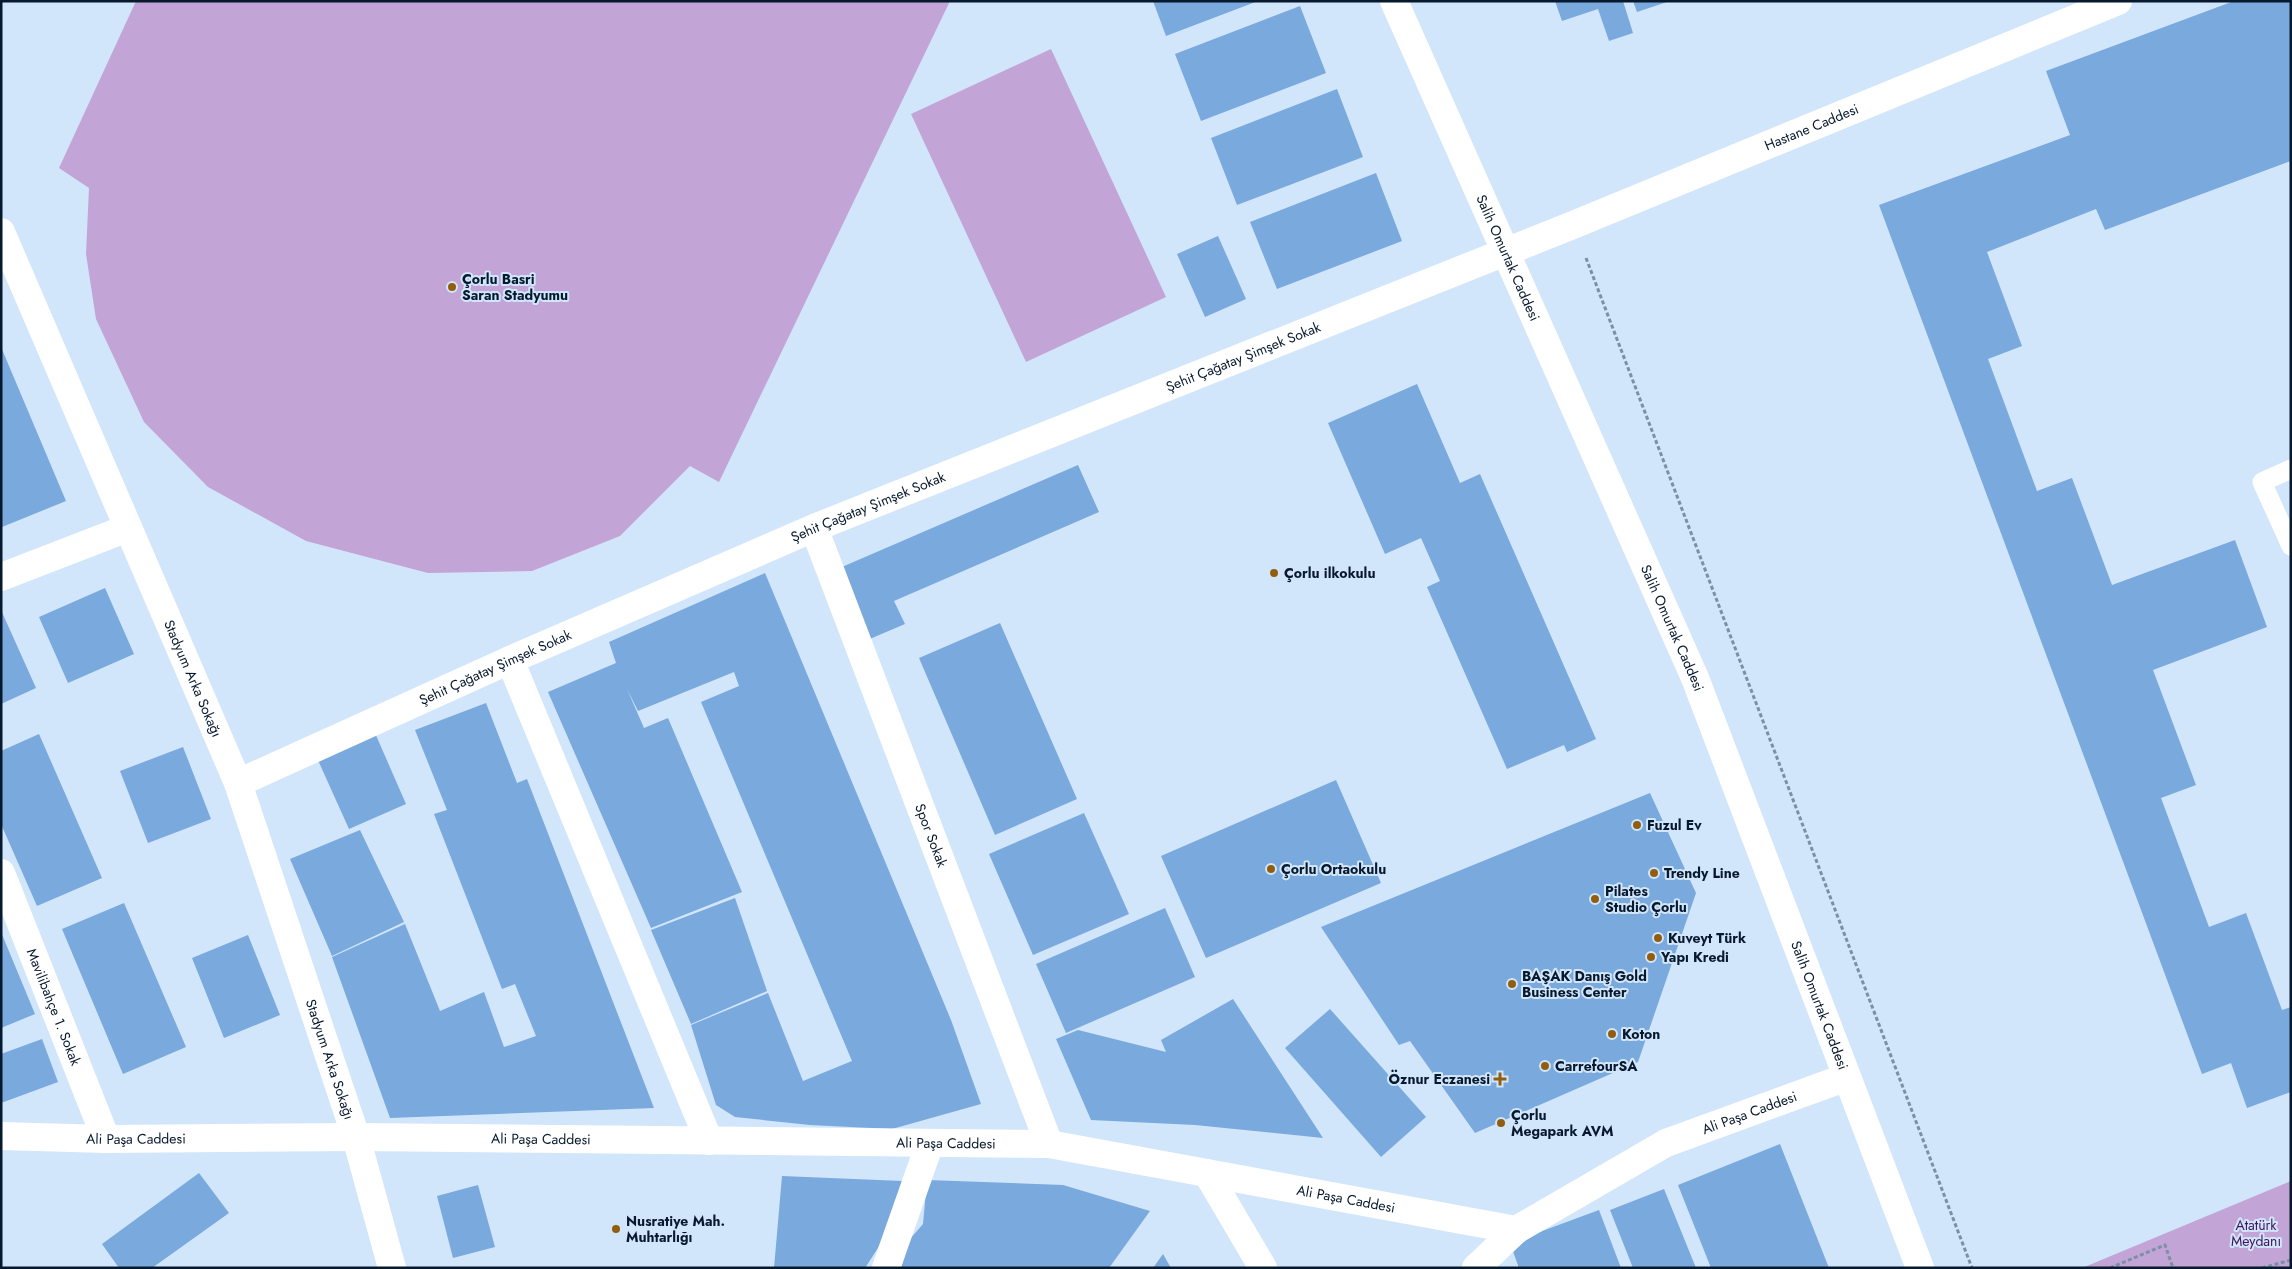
<svg xmlns="http://www.w3.org/2000/svg" width="2292" height="1269" viewBox="0 0 2292 1269" font-family="Jost,sans-serif">
  <style>
    .green { fill: #c2a5d6 }
    .building { fill: #79a9dd }
    .lines { fill: none; stroke-linecap: round; stroke-linejoin: round }
    .path { stroke: #7c8fa4; stroke-width: 3; stroke-dasharray: 4 2.5; stroke-linecap: butt }
    .service { stroke: #fff; stroke-width: 19 }
    .minor { stroke: #fff; stroke-width: 28 }
    .tertiary { stroke: #fff; stroke-width: 28 }
    .secondary { stroke: #fff; stroke-width: 28 }
    .primary { stroke: #fff; stroke-width: 28 }
    .poi-dot { fill: #915e0f; stroke: #d1e5fb; stroke-width: 2 }
    .labels { text-anchor: middle; stroke-width: 4; stroke-linejoin: round; paint-order: stroke }
    .street-label { font-size: 14px; fill: #07192d; stroke: #d1e5fb }
    .poi-label { font-size: 14px; font-weight: bold; fill: #07192d; stroke: #d1e5fb; text-anchor: start }
    .park-label { font-size: 14px; fill: #43125b; stroke: #d1e5fb }
  </style>
  <rect width="100%" height="100%" fill="#d1e5fb"/>
  <path class="green" d="M136 1H950L719 482 690 466 620 536 532 571 428 573 306 541 208 487 144 422 96 319 86 254 89 188 59 168Z
    M1051 49 1166 297 1026 362 911 114Z
    M2291 1181V1268H2082Z"/>
  <path class="building" d="M1153 1H1258L1166 36Z
    M1555 1H1623L1633 33 1609 41 1598 9 1562 21Z
    M1633 1H1667V2L1637 12Z
    M2234 1H2291V161L2105 230 2096 209 1987 252 2022 346 1988 359 2037 491 2072 478 2112 585 2235 540 2267 627 2153 670 2196 785 2161 798 2209 927 2246 913 2282 1010 2291 1007V1092L2247 1108 2231 1063 2202 1074 1879 205 2070 135 2046 71Z
    M1300 6 1326 73 1201 121 1175 54Z
    M1337 89 1363 157 1237 205 1211 138Z
    M1376 173 1402 241 1277 289 1250 222Z
    M1218 236 1246 299 1205 317 1177 254Z
    M1 347 66 501 2 527 1 525Z
    M1417 384 1460 483 1480 474 1596 739 1567 752 1564 745 1507 769 1427 587 1440 581 1421 538 1385 554 1328 423Z
    M1078 465 1099 512 894 601 905 624 865 641 835 570Z
    M765 573 951 1020 981 1104 892 1129 810 1125 735 1117 716 1105 691 1025 768 993 803 1081 852 1061 701 702 739 686 734 672 638 711 627 689 644 728 668 718 742 892 651 928 548 692 616 663 609 642Z
    M105 588 134 654 68 683 39 617Z
    M1 610 36 688 1 704Z
    M1000 623 1077 799 995 835 919 658Z
    M486 703 517 783 527 779 654 1108 390 1118 332 957 405 924 440 1011 484 992 504 1047 536 1036 515 984 502 989 434 814 447 810 415 730Z
    M375 733 406 804 349 829 317 758Z
    M39 734 102 878 37 906 1 824V751Z
    M183 747 211 819 148 843 120 771Z
    M1336 780 1381 883 1206 958 1161 856Z
    M1650 793 1696 893 1638 1062 1475 1133 1410 1041 1399 1045 1321 927Z
    M1084 813 1129 914 1033 955 989 854Z
    M360 830 404 922 332 956 290 859Z
    M735 898 767 991 691 1024 651 930Z
    M124 903 186 1047 123 1074 62 929Z
    M1165 908 1195 977 1066 1033 1036 964Z
    M1 932 35 1014 1 1028Z
    M248 935 280 1015 224 1038 192 958Z
    M1233 999 1323 1138 1195 1125 1091 1120 1056 1039 1078 1030 1166 1052 1161 1040Z
    M1330 1009 1426 1117 1381 1157 1285 1048Z
    M42 1039 58 1082 1 1103V1054Z
    M1780 1144 1829 1268H1711L1678 1185Z
    M199 1173 229 1213 152 1268H119L102 1244Z
    M782 1176 902 1181 891 1228 865 1268H774Z
    M927 1180 1063 1185 1150 1211 1109 1268H901L910 1239 923 1224Z
    M478 1185 495 1247 453 1258 437 1196Z
    M1664 1189 1696 1268H1633L1610 1210Z
    M1599 1210 1621 1268H1519L1510 1243Z
    M1163 1254 1171 1268H1153Z"/>
  <g class="lines">
    <path class="path" d="M1586 258 1972 1268
      M2110 1268 2165 1245 2173 1268
      M2262 1268 2291 1260"/>
    <path class="service" d="M2291 469 2262 482 2291 546"/>
    <g class="minor">
      <path id="s1" d="M814 528 1049 1144"/>
      <path d="M1 577 128 528"/>
      <path d="M510 660 709 1141"/>
      <path id="s2" d="M238 783 510 660 814 528 1573 225 2118 1"/>
      <path id="s3" d="M1 873 106 1139"/>
      <path d="M886 1268 930 1143"/>
      <path d="M1476 1268 1516 1230"/>
    </g>
    <g class="tertiary">
      <path id="s4" d="M1 1136 106 1139 356 1137 1049 1144 1516 1230 1666 1143 1847 1077"/>
      <path d="M1207 1173 1263 1268"/>
    </g>
    <path class="secondary" id="s5" d="M1 232 238 783 356 1137 392 1268"/>
    <path class="primary" id="s6" d="M1394 1 1695 678 1920 1268"/>
  </g>
  <g class="poi-dot">
    <circle cx="452" cy="287" r="5"/>
    <circle cx="1274" cy="573" r="5"/>
    <circle cx="1637" cy="825" r="5"/>
    <circle cx="1271" cy="869" r="5"/>
    <circle cx="1654" cy="873" r="5"/>
    <circle cx="1595" cy="899" r="5"/>
    <circle cx="1658" cy="938" r="5"/>
    <circle cx="1651" cy="957" r="5"/>
    <circle cx="1512" cy="984" r="5"/>
    <circle cx="1612" cy="1034" r="5"/>
    <circle cx="1545" cy="1066" r="5"/>
    <path d="M1497.5 1071.5h5v5h5v5h-5v5h-5v-5h-5v-5h5z"/>
    <circle cx="1501" cy="1123" r="5"/>
    <circle cx="616" cy="1229" r="5"/>
  </g>
  <g class="labels">
    <g class="street-label">
      <text dy="5" stroke="none"><textPath href="#s2" startOffset="1705">Hastane Caddesi</textPath></text>
      <text dy="5" stroke="none"><textPath href="#s6" startOffset="281">Salih Omurtak Caddesi</textPath></text>
      <text dy="5" stroke="none"><textPath href="#s2" startOffset="1092">Şehit Çağatay Şimşek Sokak</textPath></text>
      <text dy="5" stroke="none"><textPath href="#s2" startOffset="688">Şehit Çağatay Şimşek Sokak</textPath></text>
      <text dy="5" stroke="none"><textPath href="#s6" startOffset="686">Salih Omurtak Caddesi</textPath></text>
      <text dy="5" stroke="none"><textPath href="#s2" startOffset="282">Şehit Çağatay Şimşek Sokak</textPath></text>
      <text dy="5" stroke="none"><textPath href="#s5" startOffset="486">Stadyum Arka Sokağı</textPath></text>
      <text dy="5" stroke="none"><textPath href="#s1" startOffset="329">Spor Sokak</textPath></text>
      <text dy="5" stroke="none"><textPath href="#s6" startOffset="1091">Salih Omurtak Caddesi</textPath></text>
      <text dy="5" stroke="none"><textPath href="#s3" startOffset="144">Mavilibahçe 1. Sokak</textPath></text>
      <text dy="5" stroke="none"><textPath href="#s5" startOffset="891">Stadyum Arka Sokağı</textPath></text>
      <text dy="5" stroke="none"><textPath href="#s4" startOffset="1785">Ali Paşa Caddesi</textPath></text>
      <text dy="5" stroke="none"><textPath href="#s4" startOffset="135">Ali Paşa Caddesi</textPath></text>
      <text dy="5" stroke="none"><textPath href="#s4" startOffset="540">Ali Paşa Caddesi</textPath></text>
      <text dy="5" stroke="none"><textPath href="#s4" startOffset="945">Ali Paşa Caddesi</textPath></text>
      <text dy="5" stroke="none"><textPath href="#s4" startOffset="1350">Ali Paşa Caddesi</textPath></text>
    </g>
    <g class="poi-label">
      <text x="462" y="284">Çorlu Basri<tspan x="462" dy="16">Saran Stadyumu</tspan></text>
      <text x="1284" y="578">Çorlu ilkokulu</text>
      <text x="1647" y="830">Fuzul Ev</text>
      <text x="1281" y="874">Çorlu Ortaokulu</text>
      <text x="1664" y="878">Trendy Line</text>
      <text x="1605" y="896">Pilates<tspan x="1605" dy="16">Studio Çorlu</tspan></text>
      <text x="1668" y="943">Kuveyt Türk</text>
      <text x="1661" y="962">Yapı Kredi</text>
      <text x="1522" y="981">BAŞAK Danış Gold<tspan x="1522" dy="16">Business Center</tspan></text>
      <text x="1622" y="1039">Koton</text>
      <text x="1555" y="1071">CarrefourSA</text>
      <text x="1490" y="1084" text-anchor="end">Öznur Eczanesi</text>
      <text x="1511" y="1120">Çorlu<tspan x="1511" dy="16">Megapark AVM</tspan></text>
      <text x="626" y="1226">Nusratiye Mah.<tspan x="626" dy="16">Muhtarlığı</tspan></text>
    </g>
    <g class="park-label">
      <text x="2256" y="1230">Atatürk<tspan x="2256" dy="16">Meydanı</tspan></text>
    </g>
  </g>
  <rect width="2292" height="1269" fill="none" stroke="#07192d" stroke-width="5"/>
</svg>
